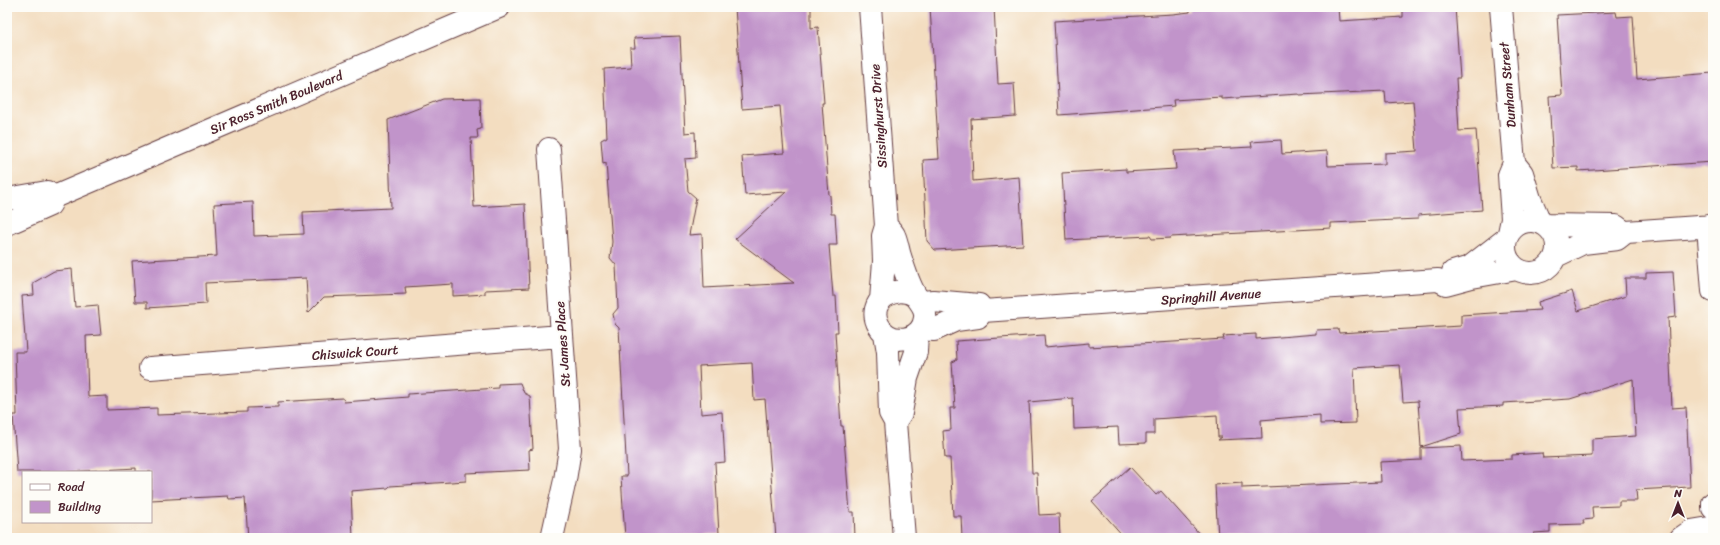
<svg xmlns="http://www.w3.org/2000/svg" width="1720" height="545" viewBox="0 0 1720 545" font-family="Sriracha,sans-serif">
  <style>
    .building { fill: #c194ca }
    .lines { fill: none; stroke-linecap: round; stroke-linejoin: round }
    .minor-casing { stroke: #633c41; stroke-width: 24 }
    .minor { stroke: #fff; stroke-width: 22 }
    .labels { text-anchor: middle; stroke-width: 4; stroke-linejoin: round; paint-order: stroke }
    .street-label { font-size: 13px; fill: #4a1f2b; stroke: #fdfcf7 }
  </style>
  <rect width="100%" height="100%" fill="#fdfcf7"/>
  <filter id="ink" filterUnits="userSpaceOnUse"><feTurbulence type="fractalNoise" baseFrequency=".025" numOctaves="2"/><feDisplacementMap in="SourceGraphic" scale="8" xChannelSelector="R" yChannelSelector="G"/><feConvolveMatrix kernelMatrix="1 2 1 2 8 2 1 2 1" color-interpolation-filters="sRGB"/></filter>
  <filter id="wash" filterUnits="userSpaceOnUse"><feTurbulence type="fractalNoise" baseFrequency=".012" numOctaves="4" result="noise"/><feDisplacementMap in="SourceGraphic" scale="16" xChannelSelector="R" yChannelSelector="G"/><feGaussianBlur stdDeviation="0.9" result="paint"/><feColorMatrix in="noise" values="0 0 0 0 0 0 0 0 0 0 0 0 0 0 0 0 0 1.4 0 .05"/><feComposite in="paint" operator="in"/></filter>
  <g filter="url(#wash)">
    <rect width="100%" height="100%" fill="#f3ddc0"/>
    <g id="blocks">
      <path class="building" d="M735 7H811V28L818 27 824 103H822L829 195H830L831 214H835L837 245H829L833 296H836L838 332H835L841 426H843L850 512H854L855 538H776L765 399 754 400 752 363 699 366 701 414 722 412 725 462 715 463 719 534 625 538 621 476H627L619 328 615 324 613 314 618 308 616 265 610 258 612 242 606 163 603 164 601 140 607 137 604 69 631 67 630 48H635L634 38 680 36 685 133 695 132 696 158 685 159 688 191 696 198 689 235 702 234 704 288 794 283 735 239 786 192 745 195 742 156 784 153 780 106 742 109Z
        M930 7H994L998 84 1014 83 1016 116 971 119 973 181 1019 177 1023 245 935 250 927 241 923 160 939 159Z
        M1190 7H1338L1339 21 1403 17V8L1455 7 1460 78H1456L1459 131 1476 130 1482 210 1418 215V219L1331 223V228L1171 237V238L1152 239 1150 236 1066 240 1062 173 1126 169V172L1176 169 1174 151 1252 147 1251 142 1281 140 1282 154 1327 151 1328 166 1385 164V153L1417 151 1413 101 1386 103 1385 91 1299 95V94L1222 99V97L1173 100 1174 106 1059 115 1054 21 1173 14 1190 12Z
        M1616 12 1617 17 1633 16 1637 79 1713 73V162L1578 171V167L1553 168 1549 96 1562 95 1557 15Z
        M480 98 481 129 477 130 478 138H471L474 207 525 204 529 288 485 290V294L453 296V284L405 287 406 294 324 297 308 313 306 278 205 283 206 304 147 308V302H135L132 261 217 256 214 204 253 202 254 236 304 234 303 212 391 208 388 120 442 99Z
        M72 269 75 307 98 305 101 335 86 336 88 397 107 396V410L157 408V415L247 412V408L278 407V402L343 398 344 402 408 397V394L498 388V384L520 383 524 393 530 396 533 449 529 450 530 470 466 473V481L390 486 388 488 351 491 353 538H248L245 498 229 499 228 496 151 500V472H136V468L68 472H17L13 415H17L15 352H26L22 296 34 295 33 283 54 271Z
        M1673 272 1676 317 1668 318 1672 408 1686 407 1690 487 1636 490 1637 501H1619V506L1592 507 1593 519 1583 520 1584 524 1550 525V532L1534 533V538H1218L1215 485 1242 483V488L1381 482 1380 462 1421 460V448L1461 446 1462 461 1512 459V455L1542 453 1543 458 1592 456V439L1636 436 1633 379 1570 399 1503 403V406L1459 408 1461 434 1421 447 1418 401 1403 402 1400 365 1354 368 1356 423 1320 424V415L1261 420 1262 438 1218 440 1222 437H1218L1217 415 1154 419V434H1146V443L1119 444 1118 427 1074 429 1073 398 1029 402 1032 473H1037L1039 515 1059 514 1060 538H962L961 516H953L950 458H945L943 431 951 430 950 408H955L952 362 957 360 956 341 1044 335 1045 347 1089 343V347L1224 339 1223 336 1256 334V339L1316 334V330L1338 329 1339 333 1461 326V315L1540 310 1538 302 1572 291 1578 311 1626 296 1625 278H1646V273Z
        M1130 467 1156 495 1161 491 1203 538H1125L1092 501Z"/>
    </g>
  </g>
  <g filter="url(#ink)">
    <use href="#blocks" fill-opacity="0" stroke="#633c41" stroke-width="1"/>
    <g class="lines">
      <defs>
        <path id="minor" d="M870 7 886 226 883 236 884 261 881 300
          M1501 7 1514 163 1509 175 1512 219 1509 233
          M549 149 570 449 565 480 552 538
          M1514 163 1522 173 1530 199 1540 222
          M7 199 47 192 54 197
          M1505 247a26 26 0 1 1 52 0a26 26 0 1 1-52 0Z
          M7 224 50 205 54 197 499 7
          M1546 225 1616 226 1620 229
          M886 226C889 229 893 232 894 235 897 241 898 250 900 256 904 269 909 285 916 296 921 304 926 308 925 318 922 342 890 346 879 326 865 302 895 282 916 296
          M1708 226 1713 291
          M1556 256 1583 243 1617 239 1626 232 1713 226
          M1453 272 1470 267 1506 239
          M922 302 933 301 979 305 983 311
          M921 329 934 330 956 320 978 317 983 311 1438 280 1446 284 1472 277 1517 269
          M885 334 888 352 890 413 895 422 904 538
          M150 368 561 336
          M897 419 901 413 907 378 916 352 917 333
          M1713 503V508
          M1681 538 1691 531 1709 528"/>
      </defs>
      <use href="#minor" class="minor-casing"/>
      <use href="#minor" class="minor"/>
    </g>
  </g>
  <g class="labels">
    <g class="street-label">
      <text transform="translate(1507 85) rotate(-95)" y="5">Dunham Street</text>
      <text transform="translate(276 102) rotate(-23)" y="5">Sir Ross Smith Boulevard</text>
      <text transform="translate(878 116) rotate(-94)" y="5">Sissinghurst Drive</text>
      <text transform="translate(1211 296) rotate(-4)" y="5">Springhill Avenue</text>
      <text transform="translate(562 344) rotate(-94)" y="5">St James Place</text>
      <text transform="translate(355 352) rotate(-4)" y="5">Chiswick Court</text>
    </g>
  </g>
  <rect width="1720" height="545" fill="none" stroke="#fdfcf7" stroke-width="24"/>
  <rect x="22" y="471" width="130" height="52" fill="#fdfcf7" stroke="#b5a4a5"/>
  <rect x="30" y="484" width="20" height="6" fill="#ffffff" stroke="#b5a4a5"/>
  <text x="58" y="491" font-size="12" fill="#4a1f2b">Road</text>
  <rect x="30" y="501" width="20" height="12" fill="#c194ca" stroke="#b5a4a5"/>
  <text x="58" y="511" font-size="12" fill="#4a1f2b">Building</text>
  <g transform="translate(1678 503)" stroke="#fdfcf7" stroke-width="3" paint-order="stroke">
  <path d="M0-3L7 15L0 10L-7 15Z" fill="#4a1f2b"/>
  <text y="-6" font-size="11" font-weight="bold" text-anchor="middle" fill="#4a1f2b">N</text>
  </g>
</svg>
